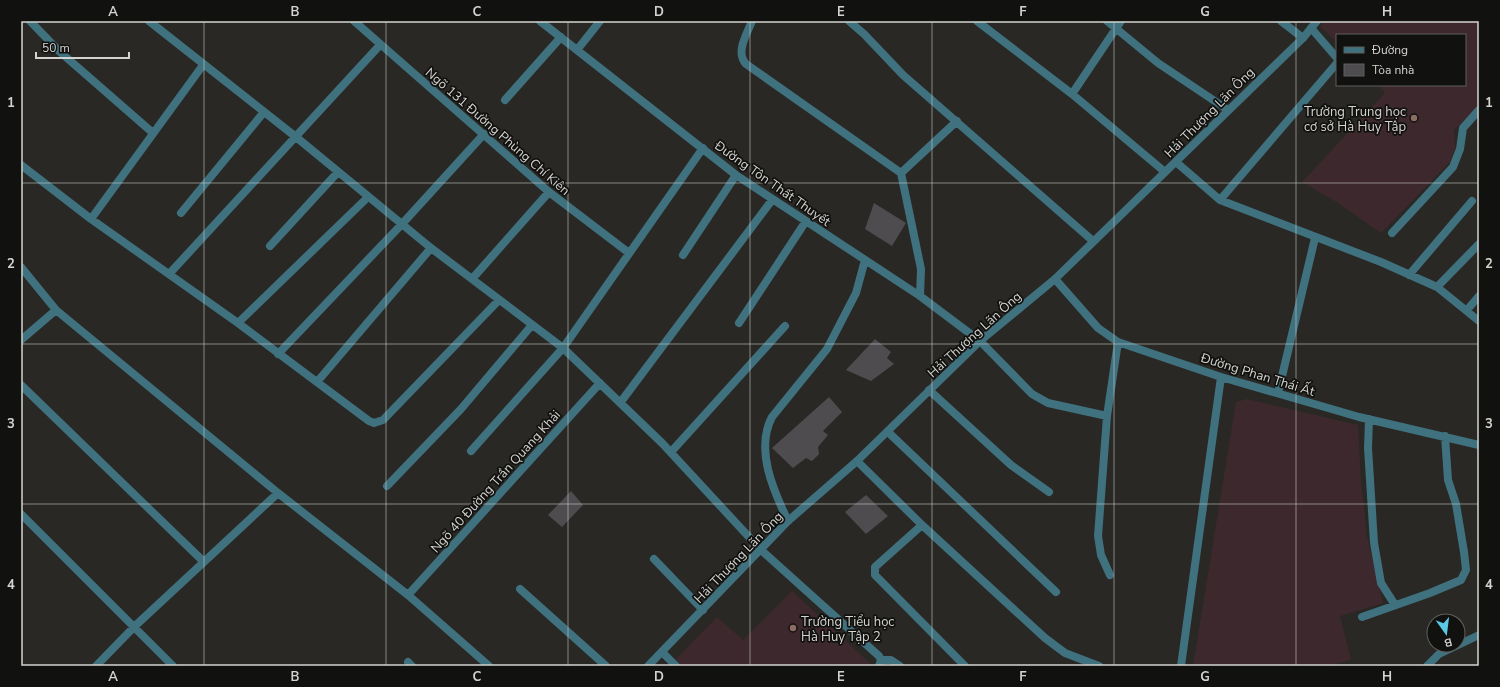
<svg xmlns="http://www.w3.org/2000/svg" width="1500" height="687" viewBox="0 0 1500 687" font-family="'Nunito Sans',sans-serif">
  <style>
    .education { fill: #3d292d }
    .building { fill: #4f4c50 }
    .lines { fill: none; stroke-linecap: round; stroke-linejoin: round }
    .minor { stroke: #3f717f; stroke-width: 8 }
    .tertiary { stroke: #3f717f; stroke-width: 8 }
    .grid { fill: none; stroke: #d4d3d0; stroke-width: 1; stroke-opacity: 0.55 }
    .education-dot { fill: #8d6e63; stroke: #11110f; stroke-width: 1.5 }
    .labels { text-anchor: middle; stroke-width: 3.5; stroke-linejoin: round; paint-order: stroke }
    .poi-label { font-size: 13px; fill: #d4d3d0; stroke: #11110f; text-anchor: end }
    .street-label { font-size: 13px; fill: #d4d3d0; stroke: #11110f }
    .neatline { fill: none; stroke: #d4d3d0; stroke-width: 1.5 }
    .grid-label { font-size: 13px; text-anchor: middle; font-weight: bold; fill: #d4d3d0 }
  </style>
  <rect width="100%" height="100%" fill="#292824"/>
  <path class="education" d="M1325 21H1479V106L1454 130 1455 148 1450 162 1381 233 1335 201 1302 182 1385 93 1378 85H1465V35H1337V43L1320 26Z
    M1247 399 1358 425 1361 481 1367 536 1383 603 1340 616 1351 660 1327 666H1193L1236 402Z
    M792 591 872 665 871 666H681L675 660 717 617 743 640Z"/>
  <path class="building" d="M874 203 906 223 892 246 865 229Z
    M875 339 891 352 887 358 894 364 871 381 846 370Z
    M829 397 842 412 823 431 828 435 818 447 819 454 812 461 806 458 793 468 772 448Z
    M571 491 583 505 562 527 548 515Z
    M866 495 888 516 866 534 845 512Z"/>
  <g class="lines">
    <path class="minor" d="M30 21 59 51 153 133
      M149 21 296 137 431 248 563 348 662 443 761 550 879 656 881 660 879 666
      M354 21 549 192 629 253
      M540 21 736 175 920 296 980 341 1032 394 1048 403 1107 416
      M752 21C747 34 735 52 746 64L901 173 921 269 920 296
      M849 21 864 34 903 75 1093 241
      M977 21 1072 94 1165 172
      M1107 21 1158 63 1228 110
      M1281 21 1303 38
      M1311 28 1337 58
      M577 50 600 21
      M1072 94 1121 21
      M505 100 561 37
      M1176 162 1220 200 1381 262 1437 287 1479 321
      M21 165 91 219 238 323 369 421 374 423 383 420 499 300
      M901 173 957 121
      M1220 200 1337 63
      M181 213 264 112
      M91 219 203 65
      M1392 233 1453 167 1460 149 1463 128 1479 110
      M270 246 338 172
      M683 255 736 175
      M21 267 56 310 278 493 408 595 489 666
      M170 273 380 45
      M1409 275 1472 201
      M472 279 549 192
      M1055 279 1098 328 1118 342 1221 377 1359 417 1479 445
      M1437 287 1479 244
      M1467 310 1479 296
      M238 323 368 197
      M739 323 806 221
      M21 340 56 310
      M278 354 402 224 484 134
      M317 382 431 248
      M21 385 204 562
      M929 390 1011 465 1049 492
      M1278 393 1315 238
      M620 403 772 200
      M1369 419 1368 448 1374 543 1381 583 1395 605
      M888 432 1056 592
      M471 451 563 348 703 148
      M671 452 785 326
      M857 461 922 525 1045 638 1065 653 1099 666
      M387 486 461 409 532 325
      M21 514 173 666
      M788 521C773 490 755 449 772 417L827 349 856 293 865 260
      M922 525 875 567V575L965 666
      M654 559 703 610
      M1110 575 1101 555 1098 536 1107 416 1118 342
      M520 589 606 666
      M408 595 600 383
      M1362 617 1430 593 1461 580 1466 570 1464 552 1456 504 1448 480 1445 436
      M1458 645 1479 635
      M662 652 676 666
      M881 660H891L900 666
      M408 662 412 666
      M96 666 135 626 278 493
      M1181 666 1221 377
      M1427 666 1439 654 1458 645"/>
    <path class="tertiary" d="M648 666 788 521 857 461 980 341 1055 279 1303 38 1317 21"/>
  </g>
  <path class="grid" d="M204 21V666M386 21V666M568 21V666M750 21V666M932 21V666M1114 21V666M1296 21V666M21 183H1479M21 344H1479M21 504H1479"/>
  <g class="education-dot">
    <circle cx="1414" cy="118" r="4"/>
    <circle cx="793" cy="628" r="4"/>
  </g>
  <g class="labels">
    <g class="poi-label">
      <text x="1406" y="116">Trường Trung học<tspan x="1406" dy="15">cơ sở Hà Huy Tập</tspan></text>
      <text x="801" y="626" text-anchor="start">Trường Tiểu học<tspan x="801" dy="15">Hà Huy Tập 2</tspan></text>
    </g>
    <g class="street-label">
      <text transform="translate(1209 112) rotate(-45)" y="5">Hải Thượng Lãn Ông</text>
      <text transform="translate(498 131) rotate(41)" y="5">Ngõ 131 Đường Phùng Chí Kiên</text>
      <text transform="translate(773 183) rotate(35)" y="5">Đường Tôn Thất Thuyết</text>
      <text transform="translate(974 334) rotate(-42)" y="5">Hải Thượng Lãn Ông</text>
      <text transform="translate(1258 374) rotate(17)" y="5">Đường Phan Thái Ất</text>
      <text transform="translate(495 481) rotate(-48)" y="5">Ngõ 40 Đường Trần Quang Khải</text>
      <text transform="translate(738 557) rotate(-46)" y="5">Hải Thượng Lãn Ông</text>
    </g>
  </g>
  <rect width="1500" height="687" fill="none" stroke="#11110f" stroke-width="44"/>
  <rect x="1336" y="34" width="130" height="52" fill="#11110f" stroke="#5f5f5c"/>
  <rect x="1344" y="47" width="20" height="6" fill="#3f717f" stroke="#5f5f5c"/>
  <text x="1372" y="54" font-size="12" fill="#d4d3d0">Đường</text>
  <rect x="1344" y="64" width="20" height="12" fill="#4f4c50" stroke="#5f5f5c"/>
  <text x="1372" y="74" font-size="12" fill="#d4d3d0">Tòa nhà</text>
  <g transform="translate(1446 633) rotate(166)"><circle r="19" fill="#11110f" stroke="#5f5f5c"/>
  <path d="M0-3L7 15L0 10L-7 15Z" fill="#5bc8e6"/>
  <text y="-6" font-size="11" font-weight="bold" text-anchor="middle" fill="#d4d3d0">B</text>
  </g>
  <path d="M36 52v6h93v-6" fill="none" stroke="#d4d3d0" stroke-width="2"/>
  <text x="42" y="52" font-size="12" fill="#d4d3d0" stroke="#11110f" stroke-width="3" paint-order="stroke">50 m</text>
  <rect x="22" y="22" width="1456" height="643" class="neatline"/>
  <g class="grid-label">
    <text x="113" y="16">A</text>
    <text x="295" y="16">B</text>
    <text x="477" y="16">C</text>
    <text x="659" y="16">D</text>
    <text x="841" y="16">E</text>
    <text x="1023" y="16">F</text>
    <text x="1205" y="16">G</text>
    <text x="1387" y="16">H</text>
    <text x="11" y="107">1</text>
    <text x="1489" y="107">1</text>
    <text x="11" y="268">2</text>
    <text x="1489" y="268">2</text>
    <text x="11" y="428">3</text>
    <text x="1489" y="428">3</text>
    <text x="11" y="589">4</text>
    <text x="1489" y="589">4</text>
    <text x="113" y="681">A</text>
    <text x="295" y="681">B</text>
    <text x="477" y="681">C</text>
    <text x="659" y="681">D</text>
    <text x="841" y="681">E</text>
    <text x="1023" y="681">F</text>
    <text x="1205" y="681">G</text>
    <text x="1387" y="681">H</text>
  </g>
</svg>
